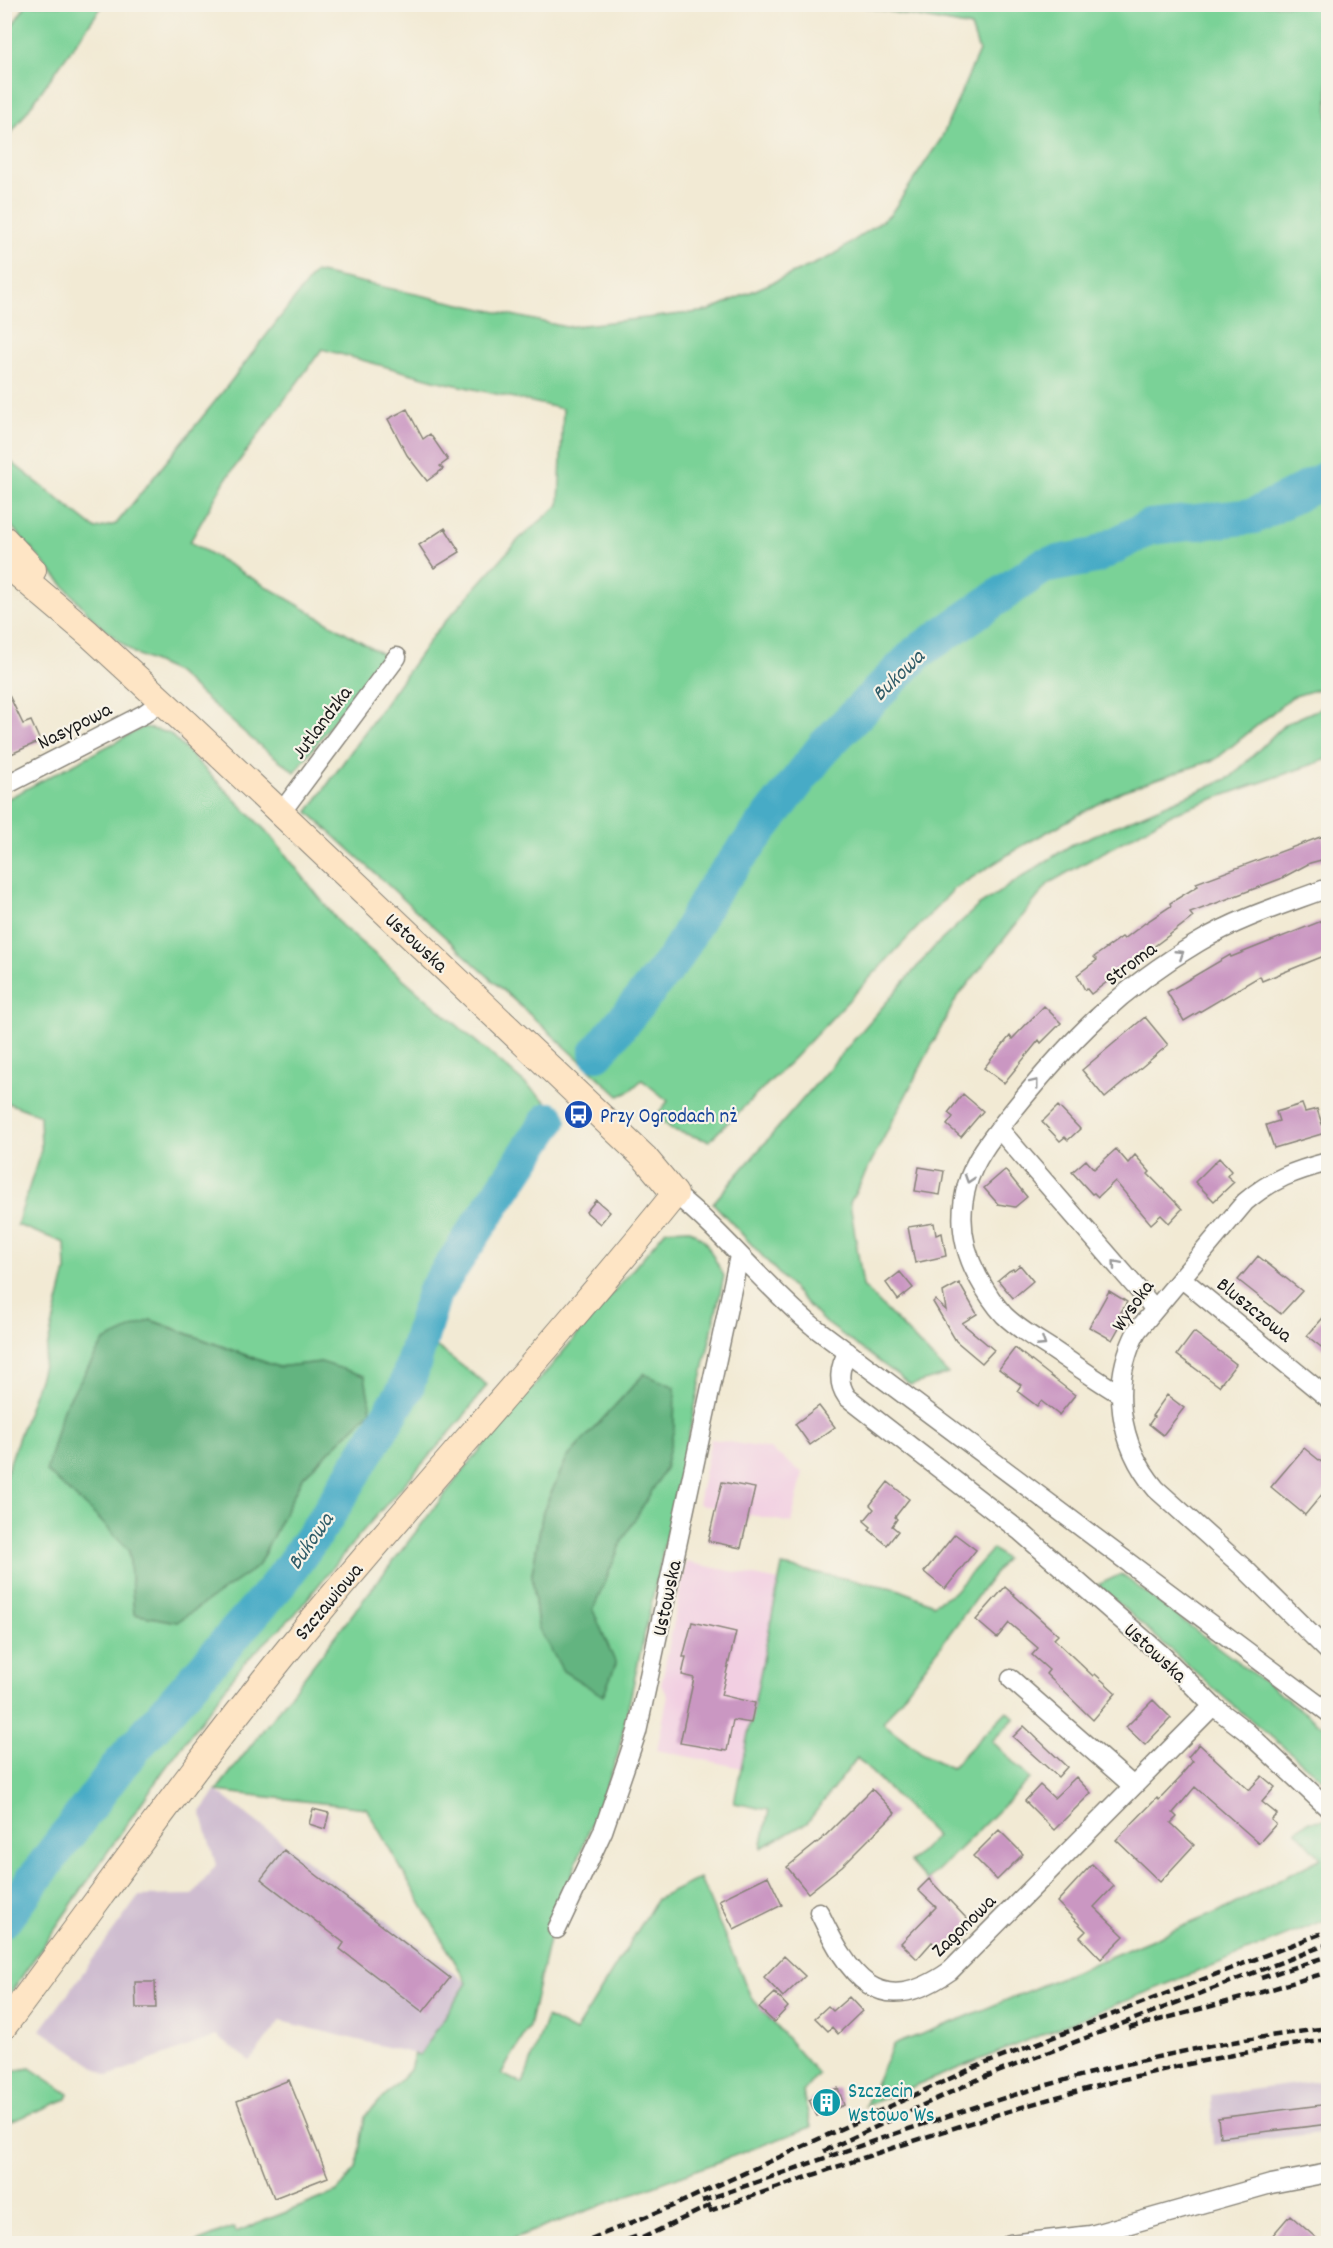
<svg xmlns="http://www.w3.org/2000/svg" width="1333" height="2248" viewBox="0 0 1333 2248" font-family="Dekko,sans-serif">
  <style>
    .built { fill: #f2cfe2 }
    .industrial { fill: #cfbdd0 }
    .green { fill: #7ad297; stroke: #4b775a; stroke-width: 1.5; fill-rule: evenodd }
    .forest { fill: #63b480; stroke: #40684e; stroke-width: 1.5 }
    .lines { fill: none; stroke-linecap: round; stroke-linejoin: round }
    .river { stroke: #47abc6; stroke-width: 36 }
    .building { fill: #ca97c2 }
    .street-casing { stroke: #878378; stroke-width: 21 }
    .secondary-casing { stroke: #878378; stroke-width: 28 }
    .street { stroke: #fff; stroke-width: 18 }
    .secondary { stroke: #fee5c5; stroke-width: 26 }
    .rail { stroke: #1c1c1c; stroke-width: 4.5; stroke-dasharray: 9 4.5; stroke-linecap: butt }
    .oneway { stroke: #999 }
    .labels { text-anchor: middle; stroke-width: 4.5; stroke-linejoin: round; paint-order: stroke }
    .street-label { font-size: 21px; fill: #1c1c1c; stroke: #f7f3e8 }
    .transit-label { font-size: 21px; fill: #164399; stroke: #f7f3e8; text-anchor: start }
    .culture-label { font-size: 21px; fill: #0d838f; stroke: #f7f3e8; text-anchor: start }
    .water-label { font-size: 22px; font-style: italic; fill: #2f5c68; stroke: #f7f3e8 }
  </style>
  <rect width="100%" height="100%" fill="#f7f3e8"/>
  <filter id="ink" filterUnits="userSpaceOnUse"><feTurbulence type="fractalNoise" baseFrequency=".0167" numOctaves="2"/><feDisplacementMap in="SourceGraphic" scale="12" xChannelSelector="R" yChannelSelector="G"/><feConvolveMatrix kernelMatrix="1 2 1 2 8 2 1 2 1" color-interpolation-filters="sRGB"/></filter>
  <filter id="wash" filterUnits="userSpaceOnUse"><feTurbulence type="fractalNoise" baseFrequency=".008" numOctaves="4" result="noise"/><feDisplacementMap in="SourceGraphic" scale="24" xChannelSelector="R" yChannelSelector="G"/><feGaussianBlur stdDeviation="1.35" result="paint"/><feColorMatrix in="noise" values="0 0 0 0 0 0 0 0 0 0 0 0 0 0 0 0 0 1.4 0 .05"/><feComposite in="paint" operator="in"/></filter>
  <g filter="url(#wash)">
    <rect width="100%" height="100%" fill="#f2ead4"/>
    <path class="built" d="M711 1439 770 1449 803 1473 791 1523 698 1504Z
      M686 1562 779 1581 742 1768 657 1750 668 1695 661 1685Z"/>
    <path class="industrial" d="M216 1791 467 1983 420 2055 280 2021 250 2061 216 2036 108 2076 41 2030 139 1896 193 1895 216 1865 201 1812Z
      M1328 2080V2132L1213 2145 1211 2095Z"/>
    <path class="green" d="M26 5H103L5 142V36Z
      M855 5H1328V686L1292 697 1216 759 1122 791 1020 847 954 889 794 1058 709 1141 673 1130 656 1116 668 1101 642 1080 627 1093 619 1096 308 812 435 633 519 539 559 505 563 409 434 380 322 349 226 479 190 542 384 655 295 772 254 741 176 672 134 653 96 622 5 519V457L96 529 116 524 225 389 315 272 566 327 708 311 832 256 890 215 941 139 979 51 971 27Z
      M1328 705V759L1173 813 1049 883 956 999 850 1203 863 1286 948 1374 911 1385 821 1319 713 1203 935 946 978 906 1071 845 1231 777 1285 724Z
      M144 727 169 733 270 835 341 925 552 1107 429 1290 415 1330 487 1385 461 1420 361 1533 295 1614 243 1664 164 1770 5 2001V1477L41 1373 66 1271 65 1243 17 1225 41 1150 40 1115 5 1102V800ZM151 1320 278 1367 321 1362 371 1411 302 1478 258 1566 177 1622 134 1614 129 1550 96 1516Z
      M689 1229 705 1241 724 1276 617 1758 552 1926 529 2027 501 2074 523 2084 547 2017 575 2032 657 1899 700 1878 751 1997 818 2074 803 2092 811 2127 501 2243 192 2244 234 2227 236 2232 337 2192 356 2169 365 2116 410 2070 414 2054 420 2055 467 1983 366 1808 216 1791 469 1463 666 1230ZM644 1374 622 1541 593 1610 538 1627 532 1574 543 1511 567 1458Z
      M993 1549 1005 1559 883 1723 923 1754 951 1768 1007 1711 1015 1718 992 1741 1030 1779 927 1881 910 1862 936 1836 857 1758 807 1823 761 1848 769 1810 734 1803 782 1566 898 1589 933 1604 953 1593Z
      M1121 1574 1328 1730V1784L1228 1701 1098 1585Z
      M1328 1820V1919L865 2106 893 2045 956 2021 1227 1908 1321 1858 1296 1831 1308 1821Z
      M30 2068 69 2094 67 2099 5 2124V2072Z"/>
    <path class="forest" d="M150 1320 278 1367 321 1362 365 1376 371 1411 302 1478 258 1566 177 1622 134 1614 129 1550 96 1516 46 1471 63 1409 104 1341Z
      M644 1374 675 1387 674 1428 665 1469 622 1541 593 1610 616 1664 603 1696 563 1671 538 1627 532 1574 543 1511 567 1458Z"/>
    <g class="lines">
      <path class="river" d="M597 1053 676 957 711 893 825 746 918 652 1043 566 1095 556 1150 527 1254 516 1328 478
        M4 1919 122 1762 281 1581 324 1521 406 1388 434 1293 549 1120"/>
    </g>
    <g id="blocks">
      <path class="building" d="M407 409 423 439 430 434 448 460 440 466 443 469 427 481 407 455 388 419Z
        M445 528 460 552 434 568 419 545Z
        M4 685 23 724 31 721 40 741 9 755 4 745Z
        M1323 836 1329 858 1310 863 1280 879 1190 913 1193 917 1091 994 1087 989 1085 990 1077 975 1097 960 1094 957 1122 937 1124 939 1145 923 1171 906 1170 903 1198 886 1196 883Z
        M1329 918V954L1262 981 1260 976 1184 1021 1167 992 1230 955 1231 957Z
        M1044 1006 1061 1023 1041 1043 1039 1040 1004 1083 984 1068 1010 1036 1012 1039Z
        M1145 1017 1168 1045 1105 1098 1082 1070Z
        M963 1094 983 1111 961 1137 947 1125 953 1117 948 1113Z
        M1302 1104 1305 1112 1317 1109 1325 1133 1274 1148 1266 1125 1279 1121 1276 1112Z
        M1058 1106 1080 1129 1068 1140 1065 1137 1060 1141 1042 1122Z
        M1116 1149 1128 1163 1135 1155 1150 1172 1148 1174 1182 1209 1169 1223 1161 1215 1151 1224 1115 1181 1098 1197 1094 1193 1092 1194 1072 1172 1086 1160 1094 1169Z
        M1219 1158 1231 1171 1227 1176 1234 1182 1214 1201 1195 1182Z
        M919 1167 944 1171 940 1195 915 1191Z
        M1005 1170 1027 1197 1015 1207 998 1204 984 1188Z
        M596 1200 610 1212 600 1224 586 1212Z
        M934 1223 936 1235 942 1233 946 1256 915 1263 908 1227Z
        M1258 1256 1302 1291 1281 1314 1238 1280Z
        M1020 1265 1033 1281 1013 1298 998 1280 1009 1271 1013 1269 1014 1270Z
        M900 1272 913 1288 898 1300 886 1283Z
        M959 1283 977 1314 962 1323 994 1350 982 1363 956 1341 933 1302 935 1300 946 1310 943 1292Z
        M1109 1291 1127 1302 1121 1312 1126 1315 1112 1340 1089 1327Z
        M1329 1311V1353L1307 1336Z
        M1194 1332 1236 1364 1219 1386 1177 1355Z
        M1015 1348 1075 1395 1059 1415 1041 1401 1037 1406 1017 1391 1021 1385 999 1369Z
        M1167 1395 1184 1408 1163 1435 1149 1424 1154 1417 1152 1416Z
        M819 1406 835 1427 810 1445 795 1424Z
        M1304 1448 1329 1468V1486L1305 1515 1271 1487Z
        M722 1482 755 1488 741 1548 708 1541Z
        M888 1482 909 1499 895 1517 897 1519 892 1526 898 1531 887 1545 869 1530 871 1527 864 1521 874 1509 870 1505Z
        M955 1534 976 1550 945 1589 924 1572Z
        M1005 1587 1058 1635 1054 1639 1093 1676 1095 1674 1116 1693 1093 1720 1046 1674 1049 1670 1032 1655 1038 1648 1009 1623 997 1638 976 1620Z
        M692 1622 736 1632 721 1695 755 1703 751 1723 733 1720 727 1751 680 1743 694 1678 682 1675 686 1657H683Z
        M1153 1700 1171 1718 1145 1745 1126 1727Z
        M1024 1726 1067 1767 1058 1777 1013 1737Z
        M1199 1744 1249 1790 1262 1776 1275 1787 1262 1802 1277 1814 1271 1820 1276 1824 1259 1843 1195 1787 1173 1813 1177 1817 1171 1823 1194 1845 1160 1882 1116 1840 1157 1798 1159 1800 1182 1776 1181 1775 1193 1761 1188 1757Z
        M1076 1777 1091 1793 1054 1830 1025 1801 1040 1785 1054 1798Z
        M872 1789 895 1813 842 1866 808 1893 787 1867 823 1838Z
        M313 1809 329 1813 325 1829 309 1824Z
        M999 1830 1023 1854 997 1880 973 1856Z
        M284 1850 450 1978 423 2012 340 1949 344 1943 261 1879Z
        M1092 1864 1114 1886 1094 1907 1124 1936 1101 1959 1080 1937 1086 1931 1057 1902Z
        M768 1876 782 1905 734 1929 719 1900Z
        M929 1879 970 1922 964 1928 968 1932 950 1949 947 1946 941 1952 932 1942 917 1959 901 1943 936 1907 918 1890Z
        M784 1956 805 1976 783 1997 764 1977Z
        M135 1982H155L156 2008H136Z
        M775 1993 788 2007 774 2022 759 2008Z
        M849 1997 862 2011 838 2034 832 2027 828 2031 815 2018 828 2006 833 2011Z
        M289 2080 328 2177 274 2198 237 2101Z
        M838 2088 844 2105 817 2116 809 2100Z
        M1329 2104V2124L1220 2137 1218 2118Z
        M1290 2215 1323 2244H1265Z"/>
    </g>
  </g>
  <g filter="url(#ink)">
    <use href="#blocks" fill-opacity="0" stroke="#878378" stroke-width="1.5"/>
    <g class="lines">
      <defs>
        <path id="street" d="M4 786 144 714 162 701
          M280 814 397 657
          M999 1129 1154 1308
          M1328 1162C1294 1171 1272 1179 1245 1202L1137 1331C1110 1383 1118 1444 1156 1489L1245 1569 1328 1651
          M675 1194C725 1234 764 1286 814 1327L1328 1712
          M1181 1278 1328 1398
          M848 1352C839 1367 837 1383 847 1397L1021 1532 1163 1656 1213 1706 1247 1732 1328 1808
          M1120 1394C1098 1381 1077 1366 1056 1352 1038 1340 1019 1330 1004 1315 994 1304 985 1290 978 1277 963 1249 958 1217 967 1185 975 1157 994 1135 1012 1112 1068 1042 1120 988 1199 942 1239 918 1285 904 1328 888
          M1011 1679 1133 1786
          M819 1912C849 1975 877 2022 950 1971L1213 1706
          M557 1929 603 1831 637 1732 739 1256
          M1010 2244 1091 2235 1271 2184 1328 2173"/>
        <path id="secondary" d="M4 539 33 570
          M4 562 88 633 187 724 645 1158 675 1194C553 1346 420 1489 296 1640 194 1765 101 1897 4 2026"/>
      </defs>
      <use href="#street" class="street-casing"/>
      <use href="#secondary" class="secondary-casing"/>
      <use href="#street" class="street"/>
      <use href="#secondary" class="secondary"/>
      <path class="rail" d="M1261 1978 1328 1956
        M1129 2028 1242 1998 1328 1972
        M824 2151 977 2080 1328 1944
        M702 2201C830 2157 957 2109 1087 2074 1166 2053 1247 2038 1328 2028
        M709 2211C912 2141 1114 2067 1328 2040
        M578 2244 675 2205 971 2069 1328 1931
        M615 2244 638 2236
        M630 2244 715 2203"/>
    </g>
    <defs><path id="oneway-chevron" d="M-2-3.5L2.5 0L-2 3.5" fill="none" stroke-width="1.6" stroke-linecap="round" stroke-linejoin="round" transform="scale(1.5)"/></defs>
    <g class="oneway">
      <use href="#oneway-chevron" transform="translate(1180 954) rotate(-33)"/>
      <use href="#oneway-chevron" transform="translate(1035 1083) rotate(-52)"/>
      <use href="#oneway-chevron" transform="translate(969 1179) rotate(108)"/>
      <use href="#oneway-chevron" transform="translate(1116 1264) rotate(-131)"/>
      <use href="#oneway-chevron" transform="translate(1042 1343) rotate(33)"/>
    </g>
  </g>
  <defs>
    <symbol id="bus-disc" viewBox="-11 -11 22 22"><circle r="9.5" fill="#1a4fb4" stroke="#f7f3e8"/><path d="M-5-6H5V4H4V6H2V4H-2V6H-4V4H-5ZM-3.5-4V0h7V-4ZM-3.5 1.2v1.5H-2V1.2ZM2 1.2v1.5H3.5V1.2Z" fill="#fff"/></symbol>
    <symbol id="building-disc" viewBox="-11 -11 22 22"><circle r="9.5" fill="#0f9aa8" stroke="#f7f3e8"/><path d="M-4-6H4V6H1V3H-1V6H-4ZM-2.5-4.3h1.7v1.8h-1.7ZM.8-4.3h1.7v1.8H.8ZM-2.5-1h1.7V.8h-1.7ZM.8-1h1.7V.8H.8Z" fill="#fff"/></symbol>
  </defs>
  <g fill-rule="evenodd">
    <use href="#bus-disc" x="562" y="1098" width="33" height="33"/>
    <use href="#building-disc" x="810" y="2086" width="33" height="33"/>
  </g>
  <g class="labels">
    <g class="street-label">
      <text transform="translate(321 722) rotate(-53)" y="7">Jutlandzka</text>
      <text transform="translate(74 725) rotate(-27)" y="7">Nasypowa</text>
      <text transform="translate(417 942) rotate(43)" y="7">Ustowska</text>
      <text transform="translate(1130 963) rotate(-37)" y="7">Stroma</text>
      <text transform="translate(1132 1305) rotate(-55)" y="7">Wysoka</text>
      <text transform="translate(1255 1309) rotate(39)" y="7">Bluszczowa</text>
      <text transform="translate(666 1598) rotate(-78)" y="7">Ustowska</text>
      <text transform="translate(328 1601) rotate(-50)" y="7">Szczawiowa</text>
      <text transform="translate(1156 1652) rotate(43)" y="7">Ustowska</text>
      <text transform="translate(963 1925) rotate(-44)" y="7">Zagonowa</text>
    </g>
    <g class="transit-label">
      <text x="600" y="1122">Przy Ogrodach nż</text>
    </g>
    <g class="culture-label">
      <text x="848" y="2097">Szczecin<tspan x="848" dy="24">Wstowo Ws</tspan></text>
    </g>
    <g class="water-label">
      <text transform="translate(897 674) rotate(-44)" y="8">Bukowa</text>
      <text transform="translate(309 1540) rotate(-55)" y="8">Bukowa</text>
    </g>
  </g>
  <rect width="1333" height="2248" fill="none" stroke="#f7f3e8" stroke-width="24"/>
</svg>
